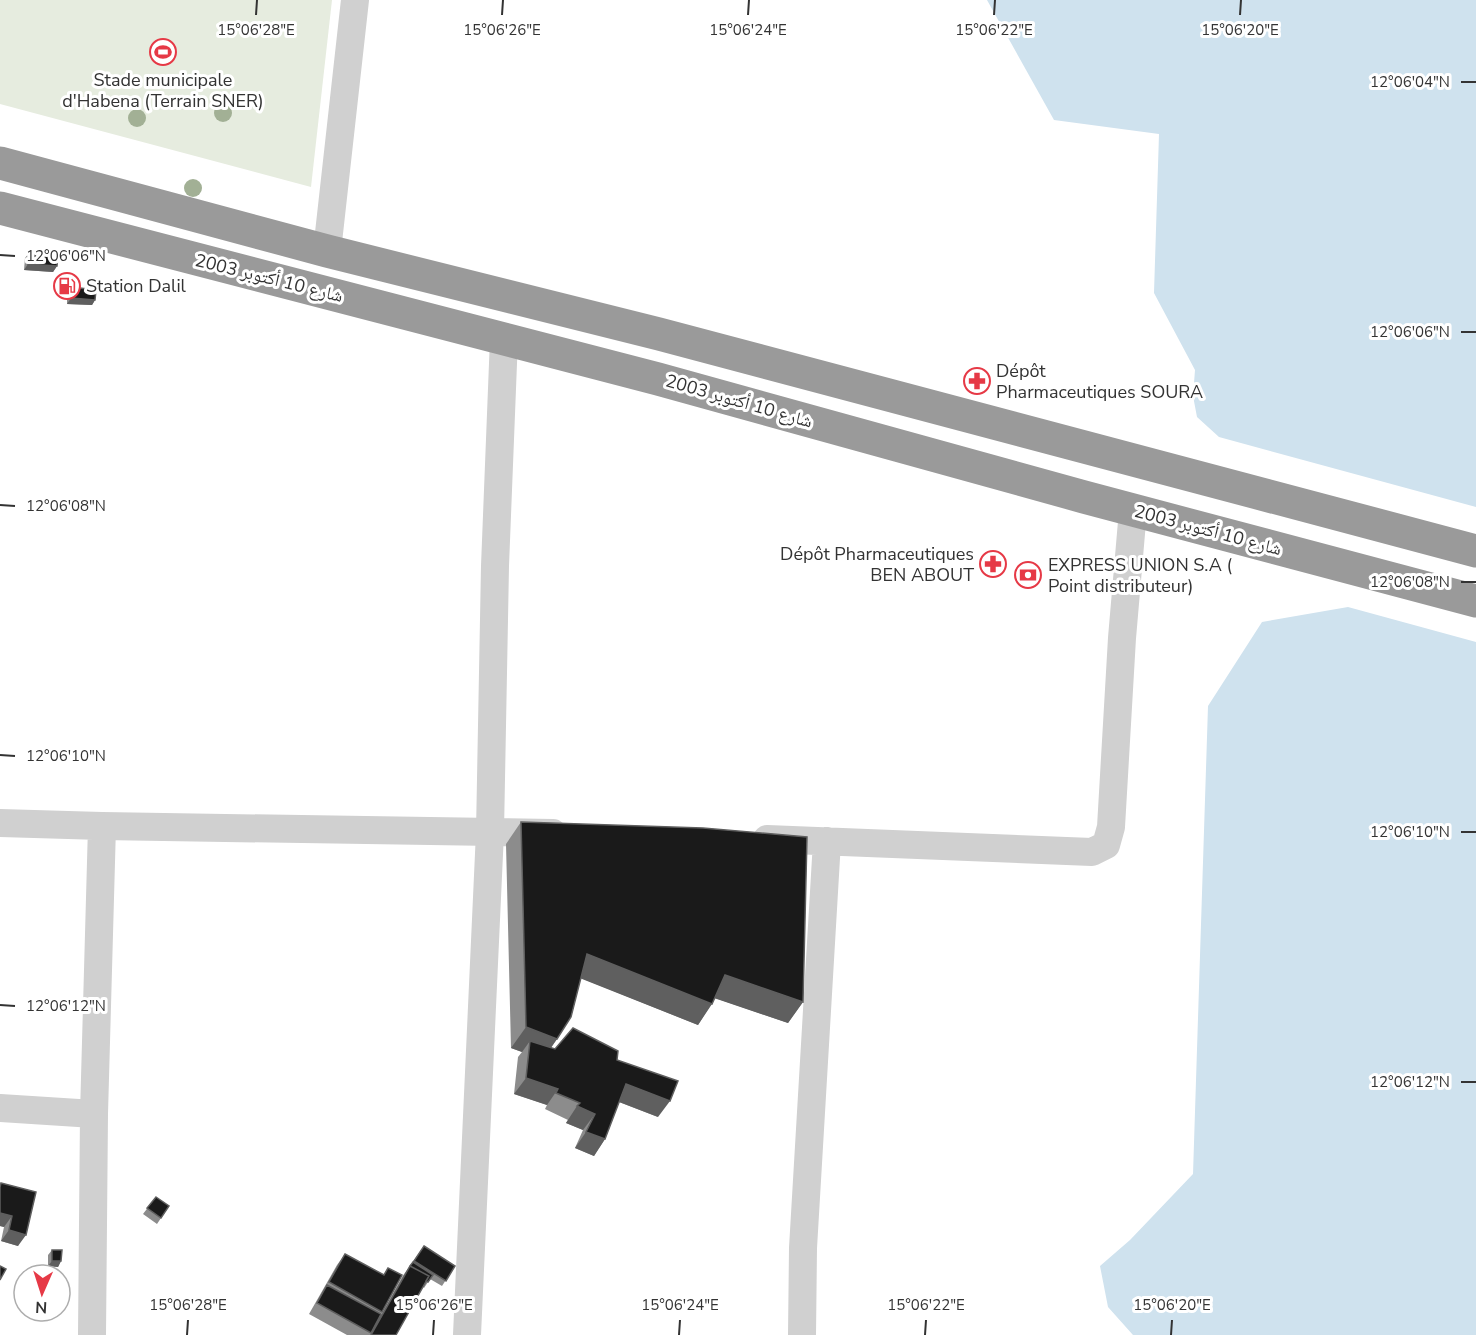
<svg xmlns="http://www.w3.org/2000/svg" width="1476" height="1335" viewBox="0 0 1476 1335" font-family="'Nunito Sans','Noto Naskh Arabic',sans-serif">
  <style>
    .green { fill: #e6ecdf }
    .water { fill: #cfe2ee }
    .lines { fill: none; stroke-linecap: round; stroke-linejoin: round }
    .street { stroke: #d0d0d0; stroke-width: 28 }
    .highway { stroke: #9a9a9a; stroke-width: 33 }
    .tree { fill: #a2b095 }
    .wall { fill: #8c8c8c }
    .shaded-wall { fill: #5f5f5f }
    .building { fill: #1a1a1a; stroke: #5f5f5f; stroke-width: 1.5 }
    .ticks { fill: none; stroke: #333; stroke-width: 2 }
    .labels { text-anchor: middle; stroke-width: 6; stroke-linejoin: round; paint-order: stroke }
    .poi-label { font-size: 18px; fill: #333; stroke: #fff; text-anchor: start }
    .street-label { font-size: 18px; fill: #333; stroke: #fff }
    .ticks-label { font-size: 15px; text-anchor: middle; fill: #333; stroke: #fff; stroke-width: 6; stroke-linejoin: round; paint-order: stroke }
  </style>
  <rect width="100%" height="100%" fill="#fff"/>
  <path class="green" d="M0 0H332L311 187 0 104Z"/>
  <path class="water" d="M987 0H1476V507L1219 437 1197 417 1193 396 1195 370 1154 293 1159 134 1054 120Z
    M1348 607 1476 642V1335H1133L1108 1307 1100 1266 1130 1240 1193 1174 1208 706 1262 622Z"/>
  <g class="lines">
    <path class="street" d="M327 251 355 0
      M0 823 102 826 553 833
      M767 839 1092 852 1106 845 1111 827 1122 638 1133 510
      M0 1108 94 1114
      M92 1335 94 1114 102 826
      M467 1335 490 832 495 566 504 338
      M802 1335 803 1248 827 841"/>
    <path class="highway" d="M0 163 327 251 659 334 1476 551
      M0 208 658 379 1084 497 1476 601"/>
  </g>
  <g class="tree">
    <circle cx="223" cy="113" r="9"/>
    <circle cx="137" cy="118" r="9"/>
    <circle cx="193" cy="188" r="9"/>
  </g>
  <path class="wall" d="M29 253 57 266 53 272 24 270 25 258Z
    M71 287 95 300 92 305 67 304V293Z
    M521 822 803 1002 788 1023 715 998 698 1025 581 978 557 1039 551 1048 617 1060 658 1117 619 1102 605 1139 594 1156 575 1148 583 1130 566 1123 568 1120 545 1109 547 1105 514 1094 518 1057 522 1052 511 1048 506 844Z
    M1 1183 36 1192 18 1246 1 1241 4 1227 0 1226V1185Z
    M156 1197 169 1206 157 1224 143 1214Z
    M424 1246 455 1266 442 1286 430 1279 424 1288 423 1287 396 1335H370L402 1277Z
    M52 1250 61 1261 58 1267 48 1266V1255Z
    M345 1254 383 1275 388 1268 402 1275 370 1335H347L309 1314 337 1265Z"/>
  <path class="shaded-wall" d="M28 264 57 266 53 272 24 270Z
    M71 298 95 300 92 305 67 304Z
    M587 954 712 1004 698 1025 572 975Z
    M725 975 803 1002 788 1023 711 997Z
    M526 1027 557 1039 542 1060 530 1041 522 1052 511 1048Z
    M526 1078 558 1089 547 1105 514 1094Z
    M626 1084 670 1101 658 1117 614 1100Z
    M577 1106 595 1114 583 1130 566 1123Z
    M586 1132 605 1139 594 1156 575 1148Z
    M0 1213 12 1216 4 1227 0 1226Z
    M9 1230 26 1235 18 1246 1 1241Z
    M52 1261H61L58 1267 48 1266Z"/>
  <path class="building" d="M29 253 58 255 57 266 28 264Z
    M71 287 96 290 95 300 71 298Z
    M521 822 703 828 807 837 803 1002 725 975 712 1004 587 954 571 1017 557 1039 526 1027Z
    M573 1028 618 1051 617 1060 678 1081 670 1101 626 1084 605 1139 586 1132 595 1114 577 1106 580 1103 556 1093 558 1089 526 1078 530 1041 555 1049Z
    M1 1183 36 1192 26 1235 9 1230 12 1216 0 1213V1187Z
    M156 1197 169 1206 161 1218 147 1208Z
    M424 1246 455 1266 446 1281 414 1261Z
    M52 1250H62L61 1261H52Z
    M345 1254 384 1275 388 1268 402 1275 382 1312 329 1282Z
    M413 1262 433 1275 428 1282 426 1281 429 1276 410 1266Z
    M0 1266 6 1269 0 1280Z
    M410 1266 429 1276 396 1335H371Z
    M327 1285 381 1314 371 1333 317 1303Z"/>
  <path class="ticks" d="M256 15 257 0M502 15 503 0M748 15 749 0M994 15 995 0M1240 15 1241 0M1461 82H1476M0 255 15 256M1461 332H1476M0 505 15 506M1461 582H1476M0 755 15 756M1461 832H1476M0 1005 15 1006M1461 1082H1476M187 1335 188 1320M433 1335 434 1320M679 1335 680 1320M925 1335 926 1320M1171 1335 1172 1320"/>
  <defs>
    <symbol id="stadium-ring" viewBox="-11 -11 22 22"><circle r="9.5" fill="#fff" stroke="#e63946" stroke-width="1.5"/><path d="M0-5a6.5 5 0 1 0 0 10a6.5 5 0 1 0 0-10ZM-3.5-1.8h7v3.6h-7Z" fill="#e63946"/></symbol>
    <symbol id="fuel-ring" viewBox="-11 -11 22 22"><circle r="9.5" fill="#fff" stroke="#e63946" stroke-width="1.5"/><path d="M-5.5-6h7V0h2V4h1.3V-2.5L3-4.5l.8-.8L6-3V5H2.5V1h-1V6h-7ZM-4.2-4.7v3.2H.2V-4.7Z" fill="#e63946"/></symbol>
    <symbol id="pharmacy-ring" viewBox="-11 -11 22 22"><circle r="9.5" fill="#fff" stroke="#e63946" stroke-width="1.5"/><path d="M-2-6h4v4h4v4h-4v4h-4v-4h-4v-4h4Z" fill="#e63946"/></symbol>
    <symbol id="bank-ring" viewBox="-11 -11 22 22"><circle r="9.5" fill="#fff" stroke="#e63946" stroke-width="1.5"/><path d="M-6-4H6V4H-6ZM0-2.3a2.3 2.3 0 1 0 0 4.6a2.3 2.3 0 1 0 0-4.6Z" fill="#e63946"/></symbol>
  </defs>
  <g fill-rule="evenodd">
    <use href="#stadium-ring" x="148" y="37" width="30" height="30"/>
    <use href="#fuel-ring" x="52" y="271" width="30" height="30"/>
    <use href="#pharmacy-ring" x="962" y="366" width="30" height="30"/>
    <use href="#pharmacy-ring" x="978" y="549" width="30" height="30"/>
    <use href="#bank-ring" x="1013" y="560" width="30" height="30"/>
  </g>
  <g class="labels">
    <g class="poi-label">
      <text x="163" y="86" text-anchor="middle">Stade municipale<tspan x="163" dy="21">d'Habena (Terrain SNER)</tspan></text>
      <text x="86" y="292">Station Dalil</text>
      <text x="996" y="377">Dépôt<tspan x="996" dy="21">Pharmaceutiques SOURA</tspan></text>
      <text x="974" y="560" text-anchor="end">Dépôt Pharmaceutiques<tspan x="974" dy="21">BEN ABOUT</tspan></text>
      <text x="1048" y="571">EXPRESS UNION S.A (<tspan x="1048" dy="21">Point distributeur)</tspan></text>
    </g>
    <g class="street-label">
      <text transform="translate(269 278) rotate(14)" y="6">شارع 10 أكتوبر 2003</text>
      <text transform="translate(739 401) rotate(16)" y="6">شارع 10 أكتوبر 2003</text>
      <text transform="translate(1208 530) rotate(15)" y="6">شارع 10 أكتوبر 2003</text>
    </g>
  </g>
  <g class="ticks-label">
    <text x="256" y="35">15°06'28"E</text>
    <text x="502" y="35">15°06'26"E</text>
    <text x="748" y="35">15°06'24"E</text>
    <text x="994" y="35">15°06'22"E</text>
    <text x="1240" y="35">15°06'20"E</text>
    <text x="1410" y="87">12°06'04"N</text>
    <text x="66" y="261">12°06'06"N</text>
    <text x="1410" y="337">12°06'06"N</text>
    <text x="66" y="511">12°06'08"N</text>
    <text x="1410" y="587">12°06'08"N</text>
    <text x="66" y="761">12°06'10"N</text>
    <text x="1410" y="837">12°06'10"N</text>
    <text x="66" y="1011">12°06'12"N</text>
    <text x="1410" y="1087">12°06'12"N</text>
    <text x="188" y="1310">15°06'28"E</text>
    <text x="434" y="1310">15°06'26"E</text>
    <text x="680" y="1310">15°06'24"E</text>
    <text x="926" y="1310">15°06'22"E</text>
    <text x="1172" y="1310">15°06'20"E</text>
  </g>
  <g transform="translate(42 1293) rotate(183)"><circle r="28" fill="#ffffff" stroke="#adadad" stroke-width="1.5"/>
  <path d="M0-4.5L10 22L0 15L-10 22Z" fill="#e63946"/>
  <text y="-9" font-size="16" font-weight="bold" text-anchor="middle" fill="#333333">N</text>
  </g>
</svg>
